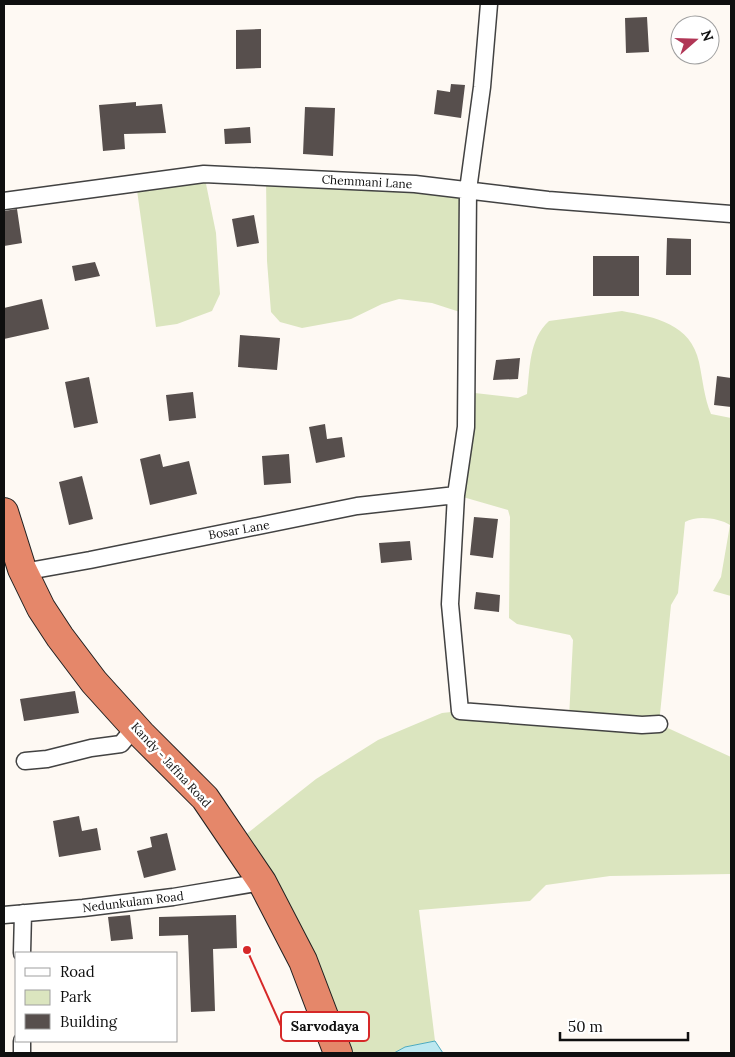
<svg xmlns="http://www.w3.org/2000/svg" width="735" height="1057" viewBox="0 0 735 1057" font-family="Lora,serif">
  <style>
    .green { fill: #dbe5bf }
    .water { fill: #bde8f0; stroke: #4caabf }
    .building { fill: #574f4d }
    .lines { fill: none; stroke-linecap: round; stroke-linejoin: round }
    .street-casing { stroke: #424242; stroke-width: 19 }
    .highway-casing { stroke: #202020; stroke-width: 30 }
    .street { stroke: #fff; stroke-width: 16 }
    .highway { stroke: #e5876a; stroke-width: 28 }
    .labels { text-anchor: middle; stroke-width: 5; stroke-linejoin: round; paint-order: stroke }
    .street-label { font-size: 12px; fill: #0f0f0f; stroke: #fff }
    .leader { fill: none; stroke: #d62828; stroke-width: 2 }
    .callout-dot { fill: #d62828; stroke: #fff; stroke-width: 2 }
    .callout { fill: #fff; stroke: #d62828; stroke-width: 2 }
    .callout-label { font-size: 14px; text-anchor: middle; font-weight: bold; fill: #0f0f0f }
  </style>
  <rect width="100%" height="100%" fill="#fef9f3"/>
  <path class="green" d="M204 174 216 233 219 280 220 294 212 311 177 324 156 327 136 183Z
    M266 177 468 190 466 314 432 303 399 299 382 304 351 319 302 328 280 322 271 312 267 261Z
    M622 311C655 317 691 324 699 362 703 381 704 397 711 414L731 418V596L713 591 721 577 730 525C719 518 697 515 685 522L678 593 671 605 659 724 731 757V874L610 876 546 885 530 901 419 910 435 1041 405 1047 394 1053H338L235 843 316 779 378 740 442 713 460 711 569 718 573 640 570 635 517 624 509 618 510 517 508 510 456 495 466 392 518 398 527 394C530 368 529 339 549 321Z"/>
  <path class="water" d="M435 1041 443 1053H394L405 1047Z"/>
  <path class="building" d="M647 17 649 52 626 53 625 18Z
    M261 29V68L236 69V30Z
    M451 84 465 85 461 118 434 114 437 90 450 92Z
    M136 102V106L162 104 166 133 124 134 125 149 103 151 99 105Z
    M305 107 335 108 333 156 303 154Z
    M250 127 251 143 225 144 224 129Z
    M17 209 22 243 4 246V211Z
    M254 215 259 243 237 247 232 219Z
    M667 238 691 239V275H666Z
    M593 256H639V296H593Z
    M95 262 100 276 75 281 72 266Z
    M42 299 49 329 4 339V308Z
    M240 335 280 338 277 370 238 367Z
    M520 358 518 379 493 380 496 360Z
    M717 376 731 378V407L714 405Z
    M89 377 98 423 74 428 65 382Z
    M193 392 196 418 169 421 166 395Z
    M325 424 327 439 342 437 345 457 316 463 309 427Z
    M160 454 163 467 189 461 197 494 150 505 140 459Z
    M289 454 291 483 264 485 262 456Z
    M82 476 93 519 69 525 59 482Z
    M474 517 498 519 493 558 470 555Z
    M410 541 412 560 381 563 379 543Z
    M476 592 500 595 499 612 474 609Z
    M75 691 79 713 24 721 20 699Z
    M79 816 82 831 97 828 101 850 59 857 53 821Z
    M167 833 176 870 144 878 137 851 152 847 150 837Z
    M130 915 133 939 111 941 108 917Z
    M236 915 237 948 213 949 215 1011 191 1012 188 935 159 936V917Z"/>
  <g class="lines">
    <defs>
      <path id="street" d="M489 4 482 87 468 190 466 427 456 495 450 604 460 711 642 725 659 724
        M4 201 204 174 415 184 548 200 731 214
        M23 572 90 560 357 506 456 495
        M25 761 47 759 91 748 121 744 135 727
        M4 915 83 908 173 897 262 882
        M22 953 23 913
        M22 1053V1041"/>
      <path id="highway" d="M4 512 22 569 41 608 60 637 94 682 141 734 205 798 262 882 303 961 338 1053"/>
    </defs>
    <use href="#street" class="street-casing"/>
    <use href="#highway" class="highway-casing"/>
    <use href="#street" class="street"/>
    <use href="#highway" class="highway"/>
  </g>
  <g class="labels">
    <g class="street-label">
      <text transform="translate(367 182) rotate(3)" y="4">Chemmani Lane</text>
      <text transform="translate(239 530) rotate(-10)" y="4">Bosar Lane</text>
      <text transform="translate(171 765) rotate(47)" y="4">Kandy - Jaffna Road</text>
      <text transform="translate(133 902) rotate(-7)" y="4">Nedunkulam Road</text>
    </g>
  </g>
  <path class="leader" d="M247 950L281 1026"/>
  <circle class="callout-dot" cx="247" cy="950" r="5"/>
  <rect class="callout" x="281" y="1012" width="88" height="29" rx="5"/>
  <g class="callout-label">
    <text x="325" y="1031">Sarvodaya</text>
  </g>
  <rect width="735" height="1057" fill="none" stroke="#0f0f0f" stroke-width="10"/>
  <rect x="15" y="952" width="162" height="90" fill="#ffffff" stroke="#9f9f9f"/>
  <rect x="25" y="968" width="25" height="8" fill="#ffffff" stroke="#9f9f9f"/>
  <text x="60" y="977" font-size="15" fill="#0f0f0f">Road</text>
  <rect x="25" y="990" width="25" height="15" fill="#dbe5bf" stroke="#9f9f9f"/>
  <text x="60" y="1002" font-size="15" fill="#0f0f0f">Park</text>
  <rect x="25" y="1014" width="25" height="15" fill="#574f4d" stroke="#9f9f9f"/>
  <text x="60" y="1027" font-size="15" fill="#0f0f0f">Building</text>
  <g transform="translate(695 40) rotate(70)"><circle r="24" fill="#ffffff" stroke="#9f9f9f"/>
  <path d="M0-4L9 19L0 12L-9 19Z" fill="#b13656"/>
  <text y="-8" font-size="14" font-weight="bold" text-anchor="middle" fill="#0f0f0f">N</text>
  </g>
  <path d="M560 1032v8h128v-8" fill="none" stroke="#0f0f0f" stroke-width="2.5"/>
  <text x="568" y="1032" font-size="15" fill="#0f0f0f" stroke="#ffffff" stroke-width="4" paint-order="stroke">50 m</text>
</svg>
